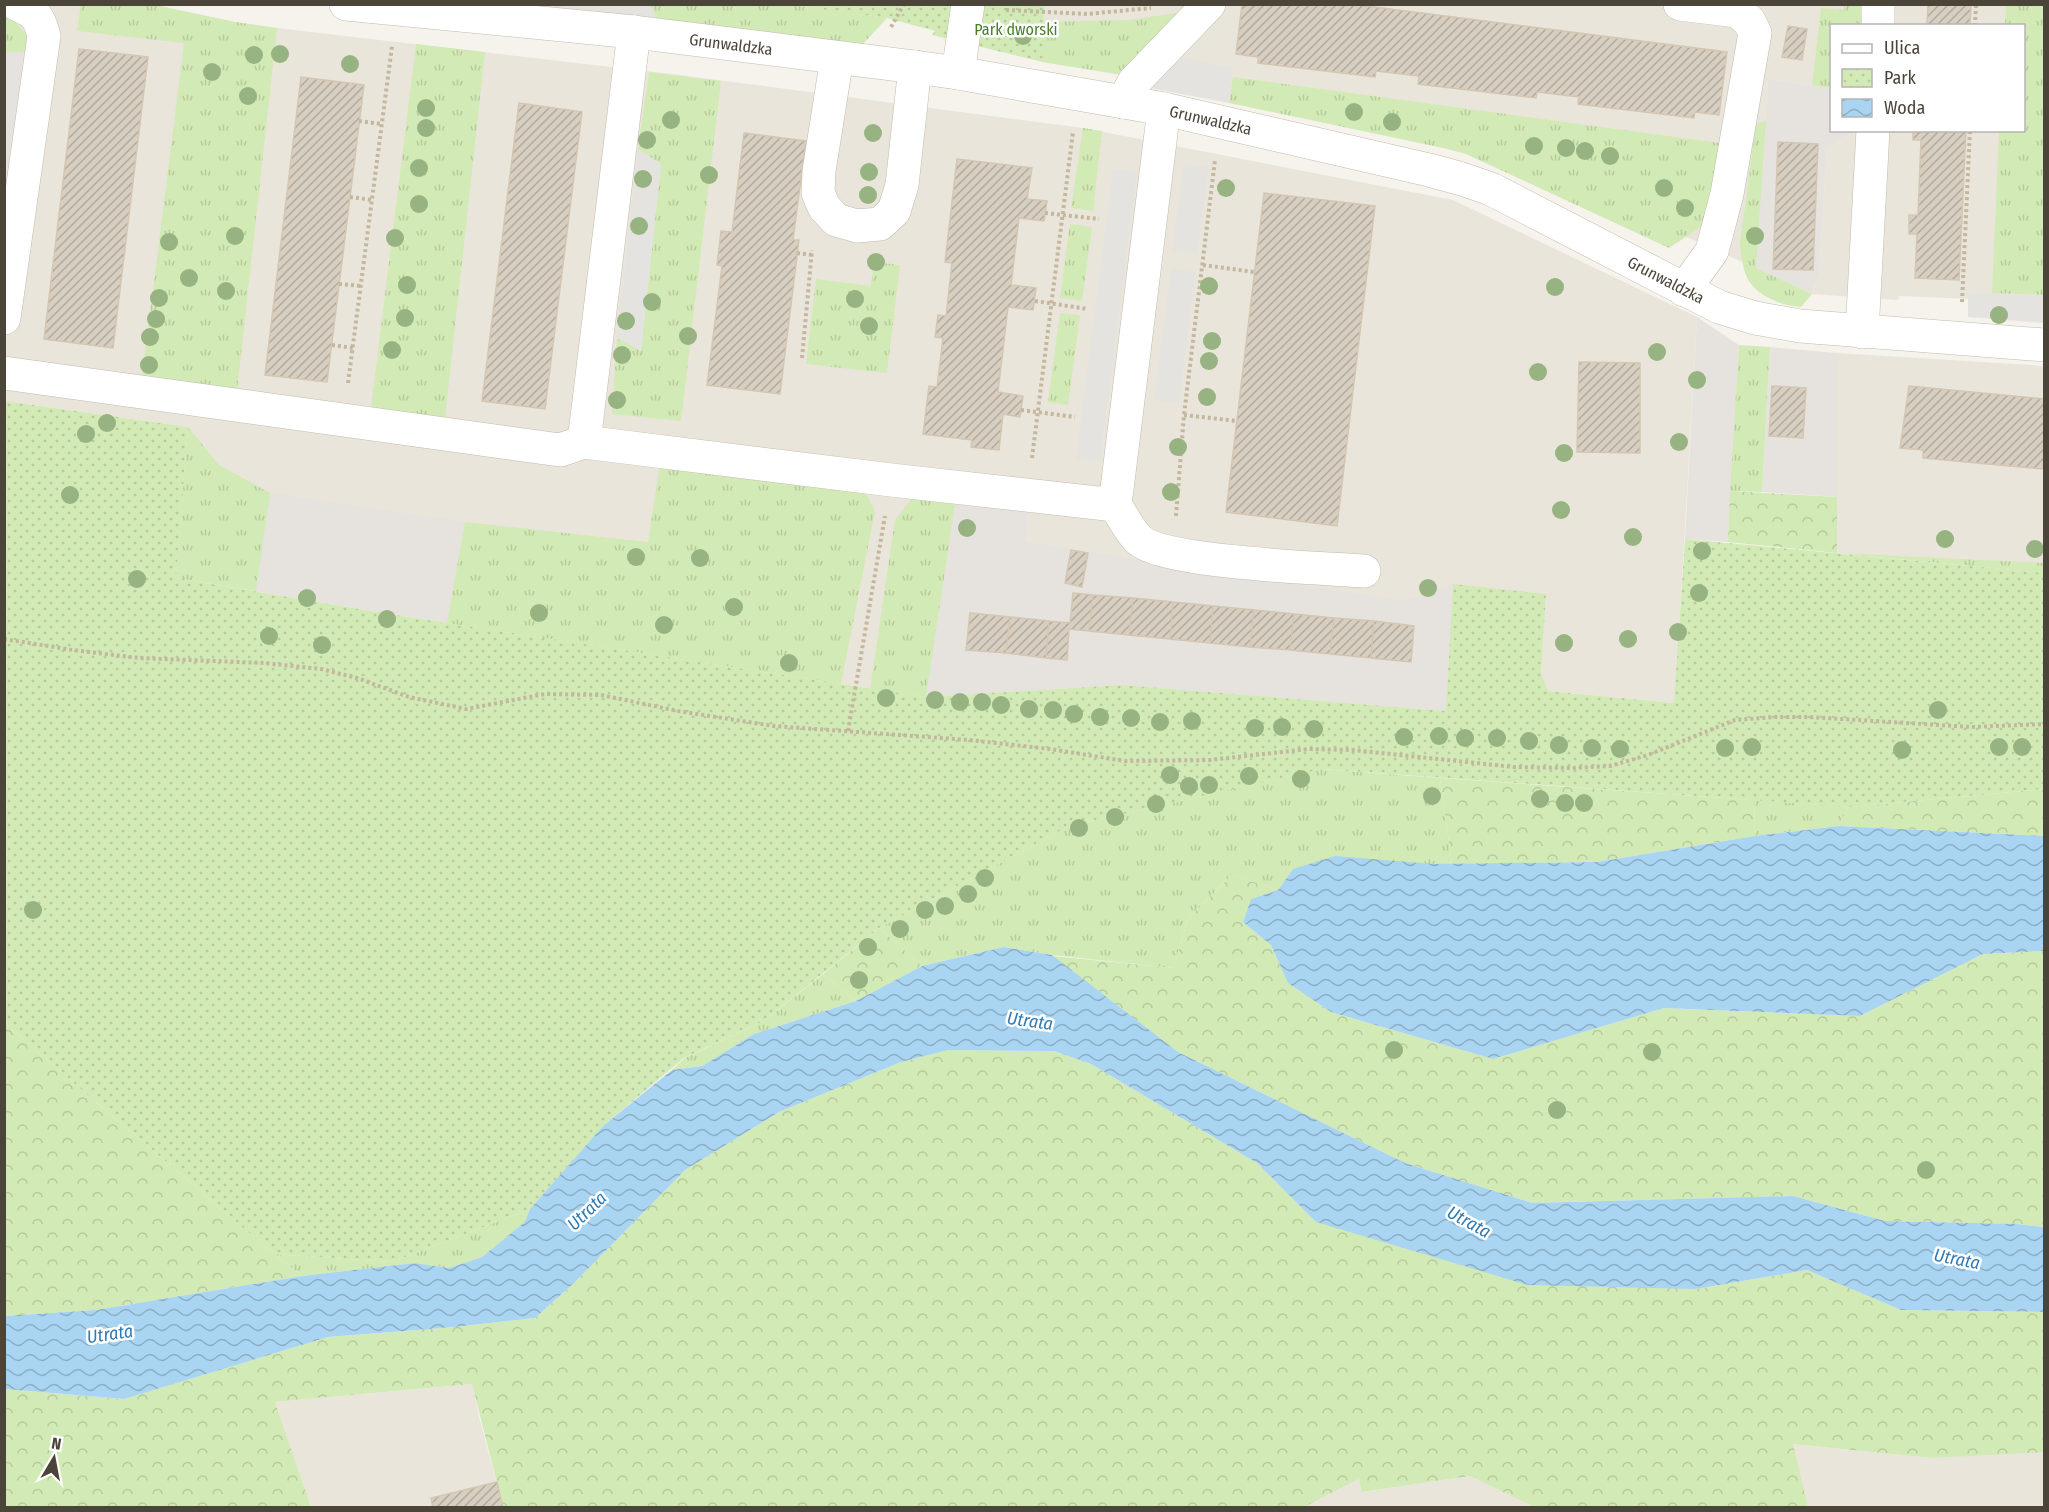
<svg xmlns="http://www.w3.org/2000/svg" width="2049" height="1512" viewBox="0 0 2049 1512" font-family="'Fira Sans Condensed',sans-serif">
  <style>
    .residential { fill: #eae5da }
    .industrial { fill: #e6e2dd }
    .grass { fill: url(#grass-tufts) }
    .forest { fill: url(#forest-crowns) }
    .park { fill: url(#park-dots) }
    .parking { fill: #e5e3e0 }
    .water { fill: url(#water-waves) }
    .building { fill: url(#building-hatch); stroke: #d3c7b4; stroke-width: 1.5 }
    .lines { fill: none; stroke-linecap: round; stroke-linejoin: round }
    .minor-casing { stroke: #c2bbae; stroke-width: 34 }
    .path { stroke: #c4b79f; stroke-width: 4; stroke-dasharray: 3 3; stroke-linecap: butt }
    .minor { stroke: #fff; stroke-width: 33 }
    .tree { fill: #97b381 }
    .labels { text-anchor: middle; stroke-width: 5; stroke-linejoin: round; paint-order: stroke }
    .park-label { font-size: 16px; fill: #4a7f2a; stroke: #fff }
    .street-label { font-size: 16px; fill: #4b4439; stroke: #fff }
    .water-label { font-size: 18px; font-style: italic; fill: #2e7ab2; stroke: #fff }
  </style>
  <defs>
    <pattern id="grass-tufts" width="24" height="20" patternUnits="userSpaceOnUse" patternTransform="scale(1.5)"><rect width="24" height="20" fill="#d2eab5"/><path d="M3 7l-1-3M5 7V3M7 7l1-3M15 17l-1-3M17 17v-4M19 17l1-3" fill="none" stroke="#b6ca9c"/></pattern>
    <pattern id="forest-crowns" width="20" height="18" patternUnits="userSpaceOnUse" patternTransform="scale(1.5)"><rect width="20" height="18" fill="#d2eab5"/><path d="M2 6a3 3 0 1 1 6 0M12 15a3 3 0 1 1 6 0" fill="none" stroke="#b6ca9c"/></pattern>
    <pattern id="park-dots" width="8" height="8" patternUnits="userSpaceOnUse" patternTransform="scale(1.5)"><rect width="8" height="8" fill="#d2eab5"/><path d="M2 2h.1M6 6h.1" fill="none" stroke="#b6ca9c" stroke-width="1.8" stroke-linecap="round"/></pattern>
    <pattern id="water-waves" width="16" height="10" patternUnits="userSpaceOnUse" patternTransform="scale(1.5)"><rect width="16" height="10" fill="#a9d4f2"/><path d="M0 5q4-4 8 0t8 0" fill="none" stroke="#8caec5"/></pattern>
    <pattern id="building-hatch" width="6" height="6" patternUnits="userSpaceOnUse" patternTransform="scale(1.5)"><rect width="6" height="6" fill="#d8cfc1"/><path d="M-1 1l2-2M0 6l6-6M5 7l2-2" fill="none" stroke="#b1aa9e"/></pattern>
  </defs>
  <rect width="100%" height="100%" fill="#f6f3ec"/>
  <path class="residential" d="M5 5H155L235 22 277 28 672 74 1083 128 1453 200 1697 317 1675 703 1548 691 1541 674 1546 594 1446 711 1122 685 926 697 383 613 176 578 188 427 5 401Z
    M1044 5H2044V302L1899 296 1898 300 1812 294 1819 275 1827 148 1854 131 2024 130V26H1832L1831 88 1768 79 1756 268 1473 142 1155 81 1043 62Z
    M1837 353 2044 366V573L1837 553Z
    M473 1384 478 1413 503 1507H311L275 1402Z
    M1792 1444 1932 1458 2044 1449V1507H1808Z
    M1470 1476 1534 1507 1302 1508 1359 1479 1363 1492Z"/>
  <path class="industrial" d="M1768 79 1831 88 1832 130 1854 131 1827 148 1819 275 1812 294 1756 268Z
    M1697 317 1739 345 1728 542 1685 539Z
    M1770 347 1837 353V497L1762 492Z
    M270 493 465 522 447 623 256 591Z
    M956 497 1028 507 1026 542 1405 601 1453 584 1446 711 1122 685 926 697Z"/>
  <path class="grass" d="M81 4 155 5 235 22 277 28 237 391 142 377 184 43 77 31Z
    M791 4 887 18 863 44 657 20 651 5Z
    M1844 5H1868L1869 25 1832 26 1831 88 1812 85 1821 8 1844 10Z
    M2006 5H2044V295L1992 293 1999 131 2024 130V26L2005 25Z
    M1184 12 1118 74 1043 62V22L1128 20Z
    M4 15 9 16 27 35 28 51 5 53Z
    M416 44 485 52 445 418 371 408Z
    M649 72 721 81 681 421 612 414 617 338 641 350 661 164 638 149Z
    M1233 77 1727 144 1713 219 1669 248 1466 154 1443 148 1229 103Z
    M1766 120 1756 268 1812 294 1801 307C1788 306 1781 304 1769 298 1744 285 1743 270 1740 243L1756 125Z
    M1083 128 1102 131 1093 211 1071 208Z
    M1070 224 1092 227 1082 301 1060 298Z
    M874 262 900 265 887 373 806 364 816 279 871 286Z
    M1060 313 1080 315 1068 405 1048 402Z
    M1739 345 1770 347 1762 492 1730 491Z
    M188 427 219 465 270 493 256 591 176 578Z
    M660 463 862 486 875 511 841 684 447 623 465 522 648 542Z
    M915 494 956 497 926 697 870 689 895 520Z
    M1837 553 2044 563V573Z
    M1321 769 1440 778 1452 864 1293 869 1278 890 1232 875 1188 919 1173 968 1052 955 1004 947 922 966 879 928 1069 826Z
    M1754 800 1848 807 1839 826 1755 836Z
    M823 974 856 1001 754 1034 702 1066 672 1070 685 1058 765 1020Z
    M530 1209 526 1222 482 1257 449 1268 415 1263 302 1276 274 1254 392 1262Z"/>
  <path class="forest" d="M1730 491 1837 497V553L1728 542Z
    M1440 778 1754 800 1755 836 1597 862 1452 864Z
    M2044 789V836L1839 826 1848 807Z
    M1232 875 1278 890 1251 899 1243 922 1271 945 1288 983 1331 1012 1493 1059 1664 1008 1860 1016 1983 954 2044 951V1227L2016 1224 1885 1221 1793 1196 1532 1203 1405 1163 1178 1052 1052 956 1173 968 1188 919Z
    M879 928 922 966 856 1001 823 974Z
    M5 1024 274 1254 302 1276 96 1310 5 1316Z
    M948 1050 1054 1051 1091 1064 1257 1163 1316 1222 1696 1289 1807 1270 1901 1310 2044 1312V1452L1932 1458 1793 1444 1808 1507H1534L1470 1476 1362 1492 1359 1479 1302 1508 503 1507 472 1384 275 1402 311 1507 5 1508V1389L124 1399 328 1337 454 1327 535 1318 575 1282 685 1170 779 1112 901 1062Z"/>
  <path class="park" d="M791 5H1044L1043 62 932 35 935 31 887 18Z
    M5 401 188 427 176 578 383 613 926 697 1122 685 1446 711 1453 584 1546 594 1541 674 1548 691 1674 703 1685 539 2044 573V789L1848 807 1322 769 1069 826 879 928 765 1020 684 1058 603 1126 530 1209 392 1262 274 1254 5 1024Z"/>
  <path class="parking" d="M531 5H651L657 20Z
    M28 51 15 164H5L4 53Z
    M1175 56 1233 68 1229 103 1150 88Z
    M638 149 661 164 641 351 617 338Z
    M1184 164 1209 167 1197 253 1172 250Z
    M1113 169 1137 172 1100 461 1076 458Z
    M1171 269 1196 272 1179 403 1154 400Z
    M1968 293 2044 295V323L1968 317Z"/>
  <path class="water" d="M1839 826 2044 836V951L1983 954 1860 1016 1664 1008 1493 1059 1331 1012 1288 983 1271 945 1243 922 1251 899 1278 890 1293 869 1335 856 1433 864 1597 862 1755 836Z
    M1004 947 1052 955 1178 1052 1405 1163 1532 1203 1793 1196 1885 1221 2016 1224 2044 1227V1312L1901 1310 1807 1270 1696 1289 1528 1285 1316 1222 1257 1163 1091 1064 1054 1051 948 1050 901 1062 779 1112 685 1170 575 1282 535 1318 454 1327 328 1337 124 1399 5 1389V1316L96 1310 302 1276 415 1263 449 1268 482 1257 525 1222 530 1209 603 1126 672 1070 702 1066 754 1034 856 1001 922 966Z"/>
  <path class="building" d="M1242 4H1351L1727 52 1719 115 1695 112 1694 118 1578 104 1579 97 1537 92 1536 98 1418 84 1419 76 1376 71 1375 77 1258 63V57L1236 54Z
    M1928 4H1971L1970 26H1927Z
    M1788 26 1807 29 1802 60 1782 57Z
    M79 49 148 57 113 348 44 339Z
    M301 77 364 85 327 382 265 375Z
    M519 103 582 112 545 409 482 401Z
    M1913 130H1966L1959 280 1915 278 1917 234H1909V215H1918L1921 140H1913Z
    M744 133 806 141 793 240H799L780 394 707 385 722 266 717 265 721 231 732 232Z
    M1778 142 1818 144 1813 270 1773 269Z
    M957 159 1032 168 1027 199 1047 201 1044 221 1019 218 1011 285 1036 288 1033 310 1008 307 998 392 1023 396 1020 417 1003 414 999 450 971 447 972 440 923 434 929 386 937 387 943 338 935 337 938 315 946 316 952 263 945 262Z
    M1264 193 1375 206 1337 526 1226 512Z
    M1579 362 1640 363V453L1577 452Z
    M1772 386 1806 388 1803 438 1769 436Z
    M1909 386 2044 399V461L2042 469 1923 458V450L1900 448Z
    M1071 550 1088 553 1082 587 1065 583Z
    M1073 593 1093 595 1089 631 1069 629 1067 660 1046 658 1049 621 1070 623Z
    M1093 595 1133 598 1129 635 1089 631Z
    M1133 598 1173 602 1170 639 1129 635Z
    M1173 602 1213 606 1210 643 1170 639Z
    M1213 606 1254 610 1250 647 1210 643Z
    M1254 610 1294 614 1290 650 1250 647Z
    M970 613 1010 617 1006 653 966 650Z
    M1294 614 1334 618 1330 654 1290 650Z
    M1010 617 1049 621 1046 658 1006 653Z
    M1334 618 1374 621 1371 658 1330 654Z
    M1374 621 1414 626 1411 662 1371 658Z
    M497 1482 503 1508H433L431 1498Z"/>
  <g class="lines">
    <defs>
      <g id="minor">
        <path id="s1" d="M346 4 634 32 915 67 958 73 1164 109 1429 170 1462 179 1491 189 1719 307 1755 318 1800 326 2044 345"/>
        <path d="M1680 4 1737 11 1749 21 1755 33 1727 194 1712 251 1684 290"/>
        <path d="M1878 26V4"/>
        <path d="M837 58 819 171 818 193 824 207 836 220 857 226 880 224 894 211 902 185 915 67"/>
        <path d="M958 73 968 4"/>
        <path d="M1123 102 1134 82 1209 4"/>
        <path d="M1164 109 1115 505C1122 515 1129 530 1138 539 1163 563 1322 568 1364 571"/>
        <path d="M4 318 44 36C39 16 35 12 16 4"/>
        <path d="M1862 332 1873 130"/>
        <path d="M4 373 560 450 584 442 891 480 1115 505"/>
        <path d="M584 442 634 32"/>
      </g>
    </defs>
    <use href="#minor" class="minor-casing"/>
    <path class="path" d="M1006 10 1087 14 1151 8
      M1975 26 1976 4
      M891 27 904 4
      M359 121 382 124
      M350 197 372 200
      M1045 213 1099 219
      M797 253 812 255
      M1203 265 1254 272
      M339 284 361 286
      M1035 301 1088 309
      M1962 302 1970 130
      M332 345 353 348
      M802 358 812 250
      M348 383 392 46
      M1021 410 1075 417
      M1184 415 1237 421
      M1032 458 1073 132
      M1176 516 1184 415 1215 160
      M4 639 73 650 139 658 264 663 321 669 357 678 409 697 466 709 545 694 601 695 678 711 774 726 969 740 1050 749 1125 761 1210 760 1308 749 1352 750 1514 767 1571 768 1610 766 1648 755 1735 720 1776 717H1809L1972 727 2044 724
      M848 731 885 516"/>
    <use href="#minor" class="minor"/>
  </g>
  <g class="tree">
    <circle cx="1023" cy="36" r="9"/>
    <circle cx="280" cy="54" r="9"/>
    <circle cx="254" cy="55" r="9"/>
    <circle cx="350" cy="64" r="9"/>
    <circle cx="212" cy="72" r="9"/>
    <circle cx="248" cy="96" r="9"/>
    <circle cx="426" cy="108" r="9"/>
    <circle cx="1354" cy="112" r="9"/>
    <circle cx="671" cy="120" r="9"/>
    <circle cx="1392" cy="122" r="9"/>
    <circle cx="426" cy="128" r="9"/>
    <circle cx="873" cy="133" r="9"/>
    <circle cx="647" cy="140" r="9"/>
    <circle cx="1534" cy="146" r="9"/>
    <circle cx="1566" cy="148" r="9"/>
    <circle cx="1585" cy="151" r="9"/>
    <circle cx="1610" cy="156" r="9"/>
    <circle cx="419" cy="168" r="9"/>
    <circle cx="869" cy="172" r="9"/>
    <circle cx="709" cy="175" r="9"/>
    <circle cx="643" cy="179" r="9"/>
    <circle cx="1226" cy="188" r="9"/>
    <circle cx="1664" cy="188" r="9"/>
    <circle cx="868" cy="195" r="9"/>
    <circle cx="419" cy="204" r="9"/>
    <circle cx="1685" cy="208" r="9"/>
    <circle cx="639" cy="226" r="9"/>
    <circle cx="235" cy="236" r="9"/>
    <circle cx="1755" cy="236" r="9"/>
    <circle cx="395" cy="238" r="9"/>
    <circle cx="169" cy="242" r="9"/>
    <circle cx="876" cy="262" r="9"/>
    <circle cx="189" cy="278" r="9"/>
    <circle cx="407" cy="285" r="9"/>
    <circle cx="1209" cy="286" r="9"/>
    <circle cx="1555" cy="287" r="9"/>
    <circle cx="226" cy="291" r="9"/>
    <circle cx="159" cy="298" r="9"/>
    <circle cx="855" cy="299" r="9"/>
    <circle cx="652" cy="302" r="9"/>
    <circle cx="1999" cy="315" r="9"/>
    <circle cx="405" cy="318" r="9"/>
    <circle cx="156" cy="319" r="9"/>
    <circle cx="626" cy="321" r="9"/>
    <circle cx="869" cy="326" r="9"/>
    <circle cx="688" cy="336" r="9"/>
    <circle cx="150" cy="337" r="9"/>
    <circle cx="1212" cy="341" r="9"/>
    <circle cx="392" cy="350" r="9"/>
    <circle cx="1657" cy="352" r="9"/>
    <circle cx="622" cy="355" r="9"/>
    <circle cx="1209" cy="361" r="9"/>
    <circle cx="149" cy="365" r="9"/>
    <circle cx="1538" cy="372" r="9"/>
    <circle cx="1697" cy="380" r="9"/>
    <circle cx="1207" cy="397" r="9"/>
    <circle cx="617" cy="400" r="9"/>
    <circle cx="107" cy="423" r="9"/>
    <circle cx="86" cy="434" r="9"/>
    <circle cx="1679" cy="442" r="9"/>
    <circle cx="1178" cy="447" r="9"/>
    <circle cx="1564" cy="453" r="9"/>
    <circle cx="1171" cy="492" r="9"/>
    <circle cx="70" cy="495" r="9"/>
    <circle cx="1561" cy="510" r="9"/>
    <circle cx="967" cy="528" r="9"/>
    <circle cx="1633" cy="537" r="9"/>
    <circle cx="1945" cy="539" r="9"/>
    <circle cx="2035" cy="549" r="9"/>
    <circle cx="1702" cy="551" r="9"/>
    <circle cx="636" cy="557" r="9"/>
    <circle cx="700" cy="558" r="9"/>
    <circle cx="137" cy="579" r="9"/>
    <circle cx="1428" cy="588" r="9"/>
    <circle cx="1699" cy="593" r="9"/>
    <circle cx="307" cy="598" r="9"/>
    <circle cx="734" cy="607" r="9"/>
    <circle cx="539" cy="613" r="9"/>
    <circle cx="387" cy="619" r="9"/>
    <circle cx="664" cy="625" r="9"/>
    <circle cx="1678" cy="632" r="9"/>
    <circle cx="269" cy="636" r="9"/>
    <circle cx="1628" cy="639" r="9"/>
    <circle cx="1564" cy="643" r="9"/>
    <circle cx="322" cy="645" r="9"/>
    <circle cx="789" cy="663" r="9"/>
    <circle cx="886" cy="698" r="9"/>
    <circle cx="935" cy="700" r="9"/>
    <circle cx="960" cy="702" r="9"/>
    <circle cx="982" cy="702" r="9"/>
    <circle cx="1001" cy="705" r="9"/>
    <circle cx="1029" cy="709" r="9"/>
    <circle cx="1053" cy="710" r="9"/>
    <circle cx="1938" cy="710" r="9"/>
    <circle cx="1074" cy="714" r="9"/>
    <circle cx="1100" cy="717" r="9"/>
    <circle cx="1131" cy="718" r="9"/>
    <circle cx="1192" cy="721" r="9"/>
    <circle cx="1160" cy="722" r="9"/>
    <circle cx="1282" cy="727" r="9"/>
    <circle cx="1255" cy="728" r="9"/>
    <circle cx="1314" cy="729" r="9"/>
    <circle cx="1439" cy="736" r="9"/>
    <circle cx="1404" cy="737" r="9"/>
    <circle cx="1465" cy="738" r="9"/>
    <circle cx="1497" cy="738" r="9"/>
    <circle cx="1529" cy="741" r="9"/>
    <circle cx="1559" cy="745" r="9"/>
    <circle cx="1752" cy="747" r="9"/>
    <circle cx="1999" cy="747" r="9"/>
    <circle cx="2022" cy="747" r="9"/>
    <circle cx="1592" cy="748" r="9"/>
    <circle cx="1725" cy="748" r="9"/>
    <circle cx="1620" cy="749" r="9"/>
    <circle cx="1902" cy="750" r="9"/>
    <circle cx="1170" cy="775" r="9"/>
    <circle cx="1249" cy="776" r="9"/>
    <circle cx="1301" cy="779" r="9"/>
    <circle cx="1209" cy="785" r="9"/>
    <circle cx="1189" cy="786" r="9"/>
    <circle cx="1432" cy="796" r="9"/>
    <circle cx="1540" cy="799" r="9"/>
    <circle cx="1565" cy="803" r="9"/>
    <circle cx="1584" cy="803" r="9"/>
    <circle cx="1156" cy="804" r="9"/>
    <circle cx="1115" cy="817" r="9"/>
    <circle cx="1079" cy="828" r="9"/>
    <circle cx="985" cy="878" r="9"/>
    <circle cx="968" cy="894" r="9"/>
    <circle cx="945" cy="906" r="9"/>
    <circle cx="33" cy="910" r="9"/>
    <circle cx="925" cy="910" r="9"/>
    <circle cx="900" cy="929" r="9"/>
    <circle cx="868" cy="947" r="9"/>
    <circle cx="859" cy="980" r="9"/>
    <circle cx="1394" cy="1050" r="9"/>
    <circle cx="1652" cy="1052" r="9"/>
    <circle cx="1557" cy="1110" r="9"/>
    <circle cx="1926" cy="1170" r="9"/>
  </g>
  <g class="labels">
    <g class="park-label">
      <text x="1016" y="35">Park dworski</text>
    </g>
    <g class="street-label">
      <text dy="6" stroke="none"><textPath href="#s1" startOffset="387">Grunwaldzka</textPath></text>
      <text dy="6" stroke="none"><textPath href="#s1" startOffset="873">Grunwaldzka</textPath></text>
      <text dy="6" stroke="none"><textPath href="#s1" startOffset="1359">Grunwaldzka</textPath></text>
    </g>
    <g class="water-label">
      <text transform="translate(1030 1021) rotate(8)" y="6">Utrata</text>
      <text transform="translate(587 1211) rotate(-44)" y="6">Utrata</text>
      <text transform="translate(1469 1222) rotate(29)" y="6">Utrata</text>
      <text transform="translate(1957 1259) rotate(11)" y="6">Utrata</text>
      <text transform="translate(110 1334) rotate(-8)" y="6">Utrata</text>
    </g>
  </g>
  <rect width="2049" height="1512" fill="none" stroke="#4b4439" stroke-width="12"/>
  <rect x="1830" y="24" width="195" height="108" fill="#ffffff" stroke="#b7b4b0" stroke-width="1.5"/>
  <rect x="1842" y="44" width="30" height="9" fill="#ffffff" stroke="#b7b4b0" stroke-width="1.5"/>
  <text x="1884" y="54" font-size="18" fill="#4b4439">Ulica</text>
  <rect x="1842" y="69" width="30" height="18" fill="url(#park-dots)" stroke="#b7b4b0" stroke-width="1.5"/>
  <text x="1884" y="84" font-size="18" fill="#4b4439">Park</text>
  <rect x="1842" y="99" width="30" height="18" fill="url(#water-waves)" stroke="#b7b4b0" stroke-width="1.5"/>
  <text x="1884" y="114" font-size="18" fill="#4b4439">Woda</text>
  <g transform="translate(54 1458) rotate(10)" stroke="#ffffff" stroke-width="4.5" paint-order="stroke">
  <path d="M0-4.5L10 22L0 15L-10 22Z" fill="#4b4439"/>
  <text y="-9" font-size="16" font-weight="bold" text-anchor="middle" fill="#4b4439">N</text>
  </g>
</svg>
